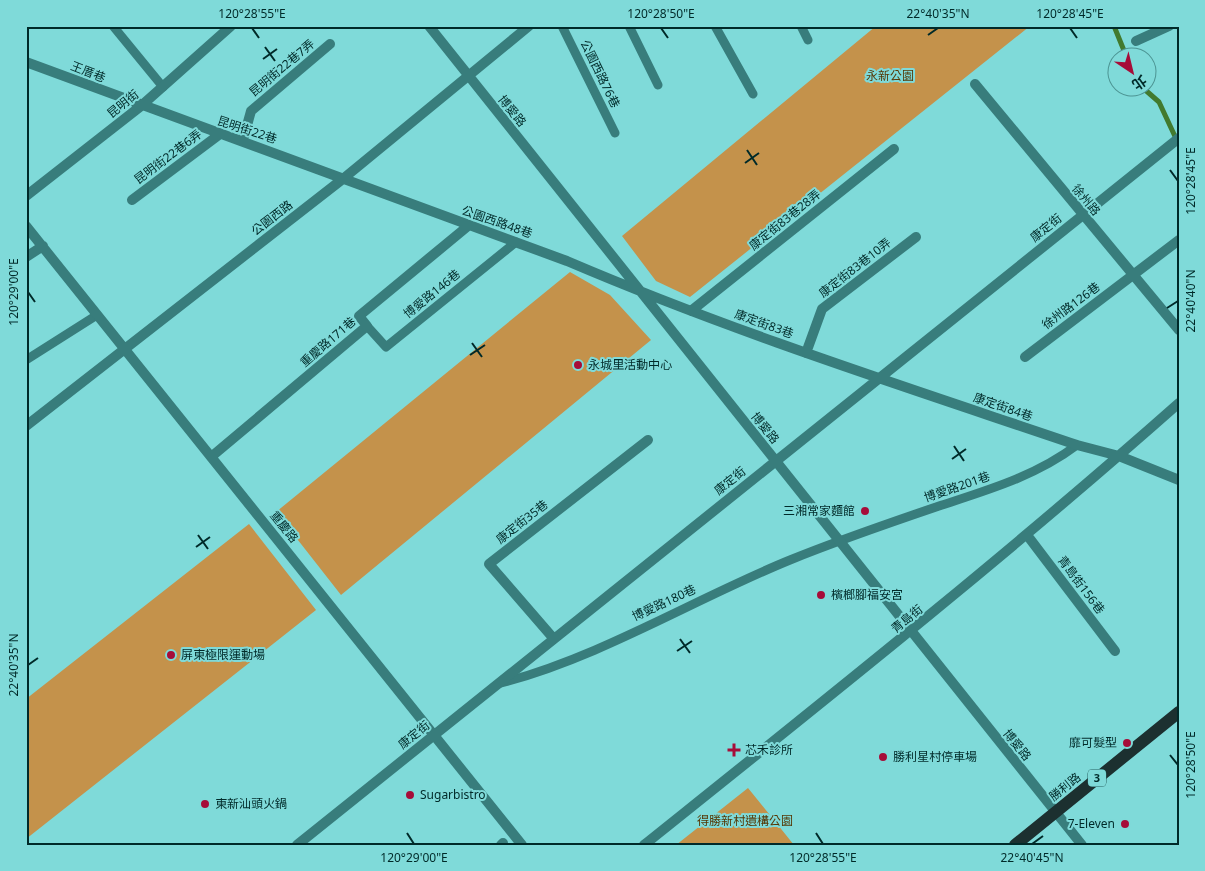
<svg xmlns="http://www.w3.org/2000/svg" width="1205" height="871" viewBox="0 0 1205 871" font-family="'Noto Sans','Noto Sans TC',sans-serif">
  <style>
    .green { fill: #c4924b }
    .lines { fill: none; stroke-linecap: round; stroke-linejoin: round }
    .stream { stroke: #427a2e; stroke-width: 5 }
    .lane { stroke: #387d7c; stroke-width: 9 }
    .street { stroke: #387d7c; stroke-width: 10 }
    .primary { stroke: #1c3030; stroke-width: 12 }
    .ticks { fill: none; stroke: #002a29; stroke-width: 2 }
    .poi-dot { fill: #a60d39; stroke: #7fdad9; stroke-width: 2 }
    .labels { text-anchor: middle; stroke-width: 4; stroke-linejoin: round; paint-order: stroke }
    .shield { fill: #7fdad9; stroke: #265f5e; stroke-width: 1 }
    .shield-label { font-size: 11px; font-weight: bold; fill: #002a29 }
    .street-label { font-size: 12px; fill: #002a29; stroke: #7fdad9 }
    .park-label { font-size: 12px; fill: #563907; stroke: #7fdad9 }
    .poi-label { font-size: 12px; fill: #002a29; stroke: #7fdad9; text-anchor: start }
    .neatline { fill: none; stroke: #002a29; stroke-width: 2 }
    .ticks-label { font-size: 12px; text-anchor: middle; fill: #002a29 }
  </style>
  <rect width="100%" height="100%" fill="#7fdad9"/>
  <path class="green" d="M876 26H1030L690 297 656 281 622 236Z
    M570 272 610 295 651 340 341 595 276 512Z
    M249 524 316 610 26 839V699Z
    M748 788 794 845H676Z"/>
  <g class="lines">
    <path class="stream" d="M1114 26 1127 58
      M1143 88 1159 102 1179 145"/>
    <path class="lane" d="M113 26 163 87
      M562 26 615 133
      M629 26 658 85
      M715 26 753 94
      M801 26 808 40
      M367 326 386 347 516 242
      M26 360 97 315
      M501 683C601 657 694 599 790 560 839 540 889 523 939 506 988 490 1036 476 1077 445"/>
    <path class="street" d="M429 26 1082 845
      M1136 41 1169 26
      M26 62 567 261C733 332 906 387 1077 445L1119 456 1179 480
      M975 84 1179 330
      M243 140 251 111 330 44
      M26 196 141 106 231 26
      M132 200 220 134
      M26 226 522 845
      M26 257 43 246
      M691 311 894 149
      M806 353 822 309 916 237
      M1025 357 1179 240
      M26 426 344 178 529 26
      M211 457 367 326 359 316 468 226
      M1027 535 1115 651
      M554 639 489 564 648 440
      M297 845 1179 138
      M501 845 503 843
      M644 845C825 700 1005 557 1179 403"/>
    <path class="primary" d="M1015 845 1179 712"/>
  </g>
  <path class="ticks" d="M252 28 259 38M661 28 668 38M1070 28 1077 38M928 35 938 28M265 47 275 61M263 59 277 49M747 150 757 165M745 163 759 153M1170 170 1178 181M28 292 35 302M1167 308 1178 301M472 343 482 357M470 355 485 345M954 446 964 461M952 459 966 449M198 535 208 549M196 547 210 537M680 639 690 653M677 651 692 641M28 665 38 658M1170 755 1178 765M407 833 414 844M816 833 823 844M1032 844 1043 836"/>
  <g class="poi-dot">
    <circle cx="578" cy="365" r="5"/>
    <circle cx="865" cy="511" r="5"/>
    <circle cx="821" cy="595" r="5"/>
    <circle cx="171" cy="655" r="5"/>
    <circle cx="1127" cy="743" r="5"/>
    <path d="M731.5 742.5h5v5h5v5h-5v5h-5v-5h-5v-5h5z"/>
    <circle cx="883" cy="757" r="5"/>
    <circle cx="410" cy="795" r="5"/>
    <circle cx="205" cy="804" r="5"/>
    <circle cx="1125" cy="824" r="5"/>
  </g>
  <g class="labels">
    <rect class="shield" x="1088" y="769.5" width="18" height="17" rx="4"/>
    <g class="shield-label">
      <text x="1097" y="782">3</text>
    </g>
    <g class="street-label">
      <text transform="translate(282 68) rotate(-40)" y="4">昆明街22巷7弄</text>
      <text transform="translate(88 72) rotate(21)" y="4">王厝巷</text>
      <text transform="translate(600 74) rotate(64)" y="4">公園西路76巷</text>
      <text transform="translate(123 104) rotate(-39)" y="4">昆明街</text>
      <text transform="translate(512 111) rotate(51)" y="4">博愛路</text>
      <text transform="translate(247 130) rotate(18)" y="4">昆明街22巷</text>
      <text transform="translate(168 157) rotate(-37)" y="4">昆明街22巷6弄</text>
      <text transform="translate(1086 200) rotate(50)" y="4">徐州路</text>
      <text transform="translate(272 218) rotate(-38)" y="4">公園西路</text>
      <text transform="translate(785 220) rotate(-39)" y="4">康定街83巷28弄</text>
      <text transform="translate(497 222) rotate(19)" y="4">公園西路48巷</text>
      <text transform="translate(1046 228) rotate(-39)" y="4">康定街</text>
      <text transform="translate(855 268) rotate(-38)" y="4">康定街83巷10弄</text>
      <text transform="translate(432 294) rotate(-39)" y="4">博愛路146巷</text>
      <text transform="translate(1071 306) rotate(-37)" y="4">徐州路126巷</text>
      <text transform="translate(764 324) rotate(20)" y="4">康定街83巷</text>
      <text transform="translate(328 342) rotate(-41)" y="4">重慶路171巷</text>
      <text transform="translate(1003 407) rotate(19)" y="4">康定街84巷</text>
      <text transform="translate(765 428) rotate(51)" y="4">博愛路</text>
      <text transform="translate(730 481) rotate(-39)" y="4">康定街</text>
      <text transform="translate(957 487) rotate(-19)" y="4">博愛路201巷</text>
      <text transform="translate(522 522) rotate(-38)" y="4">康定街35巷</text>
      <text transform="translate(284 527) rotate(51)" y="4">重慶路</text>
      <text transform="translate(1081 585) rotate(53)" y="4">青島街156巷</text>
      <text transform="translate(664 603) rotate(-25)" y="4">博愛路180巷</text>
      <text transform="translate(907 619) rotate(-39)" y="4">青島街</text>
      <text transform="translate(414 735) rotate(-39)" y="4">康定街</text>
      <text transform="translate(1017 745) rotate(51)" y="4">博愛路</text>
      <text transform="translate(1065 787) rotate(-39)" y="4">勝利路</text>
    </g>
    <g class="park-label">
      <text x="890" y="80">永新公園</text>
      <text x="745" y="825">得勝新村遺構公園</text>
    </g>
    <g class="poi-label">
      <text x="588" y="369">永城里活動中心</text>
      <text x="855" y="515" text-anchor="end">三湘常家麵館</text>
      <text x="831" y="599">檳榔腳福安宮</text>
      <text x="181" y="659">屏東極限運動場</text>
      <text x="1117" y="747" text-anchor="end">靡可髮型</text>
      <text x="745" y="754">芯禾診所</text>
      <text x="893" y="761">勝利星村停車場</text>
      <text x="420" y="799">Sugarbistro</text>
      <text x="215" y="808">東新汕頭火鍋</text>
      <text x="1115" y="828" text-anchor="end">7-Eleven</text>
    </g>
  </g>
  <rect width="1205" height="871" fill="none" stroke="#7fdad9" stroke-width="55"/>
  <g transform="translate(1132 72) rotate(145)"><circle r="24" fill="#7fdad9" stroke="#4c9493"/>
  <path d="M0-4L9 19L0 12L-9 19Z" fill="#a60d39"/>
  <text y="-8" font-size="14" font-weight="bold" text-anchor="middle" fill="#002a29">北</text>
  </g>
  <rect x="28" y="28" width="1150" height="816" class="neatline"/>
  <g class="ticks-label">
    <text x="252" y="18">120°28'55"E</text>
    <text x="661" y="18">120°28'50"E</text>
    <text x="938" y="18">22°40'35"N</text>
    <text x="1070" y="18">120°28'45"E</text>
    <text transform="translate(1191 181) rotate(-90)" y="4">120°28'45"E</text>
    <text transform="translate(14 292) rotate(-90)" y="4">120°29'00"E</text>
    <text transform="translate(1191 301) rotate(-90)" y="4">22°40'40"N</text>
    <text transform="translate(14 665) rotate(-90)" y="4">22°40'35"N</text>
    <text transform="translate(1191 765) rotate(-90)" y="4">120°28'50"E</text>
    <text x="414" y="862">120°29'00"E</text>
    <text x="823" y="862">120°28'55"E</text>
    <text x="1032" y="862">22°40'45"N</text>
  </g>
</svg>
